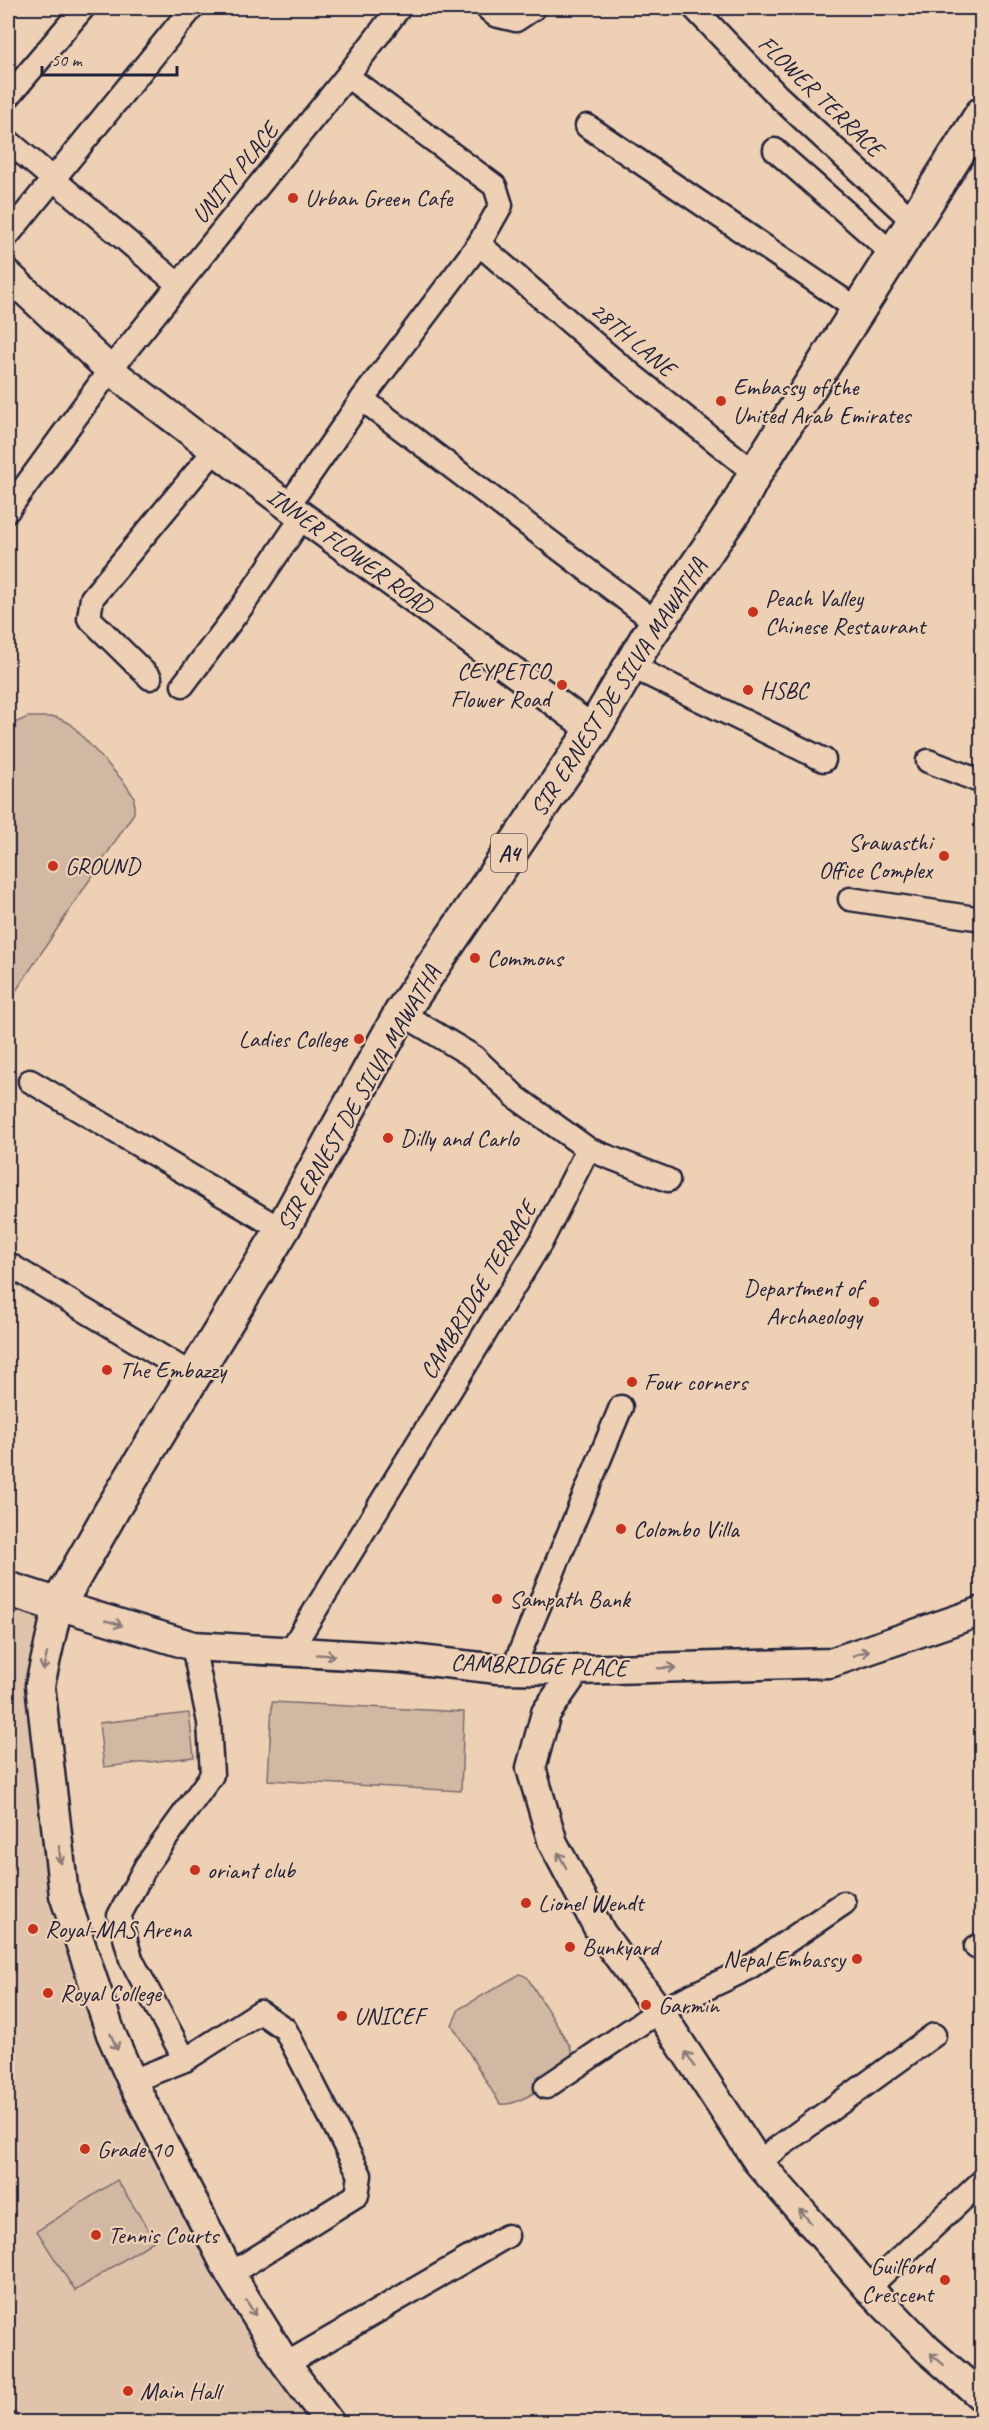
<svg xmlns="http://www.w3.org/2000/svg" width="989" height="2430" viewBox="0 0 989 2430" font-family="Caveat,sans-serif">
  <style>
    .built { fill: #dfc4ab }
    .green { fill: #d1b8a3; stroke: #7a6d6f; stroke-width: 1.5 }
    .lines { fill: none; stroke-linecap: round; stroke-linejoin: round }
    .minor-casing { stroke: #22223b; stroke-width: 27 }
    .major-casing { stroke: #22223b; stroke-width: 33 }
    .highway-casing { stroke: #22223b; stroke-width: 38 }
    .minor { stroke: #eed1b4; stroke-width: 22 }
    .major { stroke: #eed1b4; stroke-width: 28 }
    .highway { stroke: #eed1b4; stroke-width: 33 }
    .oneway { stroke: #887a78 }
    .poi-dot { fill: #c8321e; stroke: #eed1b4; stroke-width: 2 }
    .labels { text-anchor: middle; stroke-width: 4.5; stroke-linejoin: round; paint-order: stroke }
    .shield { fill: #eed1b4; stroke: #5f565f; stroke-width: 1.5 }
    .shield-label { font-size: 22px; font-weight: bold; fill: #22223b }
    .street-label { font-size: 24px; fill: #22223b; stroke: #eed1b4 }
    .poi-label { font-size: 24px; fill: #22223b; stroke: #eed1b4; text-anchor: start }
  </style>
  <rect width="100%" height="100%" fill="#eed1b4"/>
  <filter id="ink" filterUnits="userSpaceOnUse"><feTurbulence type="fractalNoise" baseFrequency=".0167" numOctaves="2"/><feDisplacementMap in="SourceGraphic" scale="12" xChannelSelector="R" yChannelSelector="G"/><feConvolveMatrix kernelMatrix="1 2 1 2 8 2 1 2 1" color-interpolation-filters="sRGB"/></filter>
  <g filter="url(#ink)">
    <path class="built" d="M8 1601 49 1613 72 1948 319 2422H8Z"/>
    <path class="green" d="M28 717H56L71 724 124 782 134 797V813L8 1003V730L12 724Z
      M272 1702 464 1712 461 1791 268 1780Z
      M189 1713 194 1757 104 1767 99 1723Z
      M520 1974 527 1977 570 2046 573 2059C562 2076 520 2107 500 2104L452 2025 459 2009Z
      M117 2180 155 2240 75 2291 37 2231Z
      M8 2402 21 2422H8Z"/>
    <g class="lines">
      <defs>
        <path id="minor" d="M487 8 495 15 516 20 534 8
          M694 8 778 96 913 221
          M8 97 83 8
          M587 126 858 310
          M8 141 179 285
          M775 150 892 253
          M8 235 192 8
          M479 244 615 361 755 473
          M362 399 657 623
          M288 506 362 399 479 244 501 205 495 186 347 76
          M8 510 110 370 347 76 399 8
          M631 666 824 760
          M150 678 89 618 92 598 215 450
          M183 685 243 605 303 516
          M928 761 982 782
          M850 899 982 919
          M30 1081 282 1230
          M588 1149 668 1180
          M8 1264 194 1376
          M289 1653 541 1242 588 1149 517 1098 474 1057 401 1013
          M513 1669 621 1407
          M976 1947 982 1944
          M185 2060 131 1959 119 1916 146 1866 212 1775 209 1722 193 1646
          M132 2081 185 2060 260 2012 285 2029 360 2175 357 2195 230 2274
          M546 2087 659 2011 747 1969 844 1903
          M758 2162 934 2035
          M868 2288 982 2181
          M286 2364 507 2236"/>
        <path id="major" d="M8 275 110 370 288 506 593 730
          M576 1670 546 1713 531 1768 553 1843 601 1933 659 2011 758 2162 868 2288 928 2350 982 2397
          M329 2422 286 2364 230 2274 132 2081 111 2034 64 1895 40 1685 58 1605 193 1646 402 1658 498 1669 576 1670 830 1663 982 1611"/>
        <path id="highway" d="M8 1589 58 1605 112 1510 282 1230 401 1013 593 730 647 638 737 507 755 473 982 114"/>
      </defs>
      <use href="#minor" class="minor-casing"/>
      <use href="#major" class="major-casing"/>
      <use href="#highway" class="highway-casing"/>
      <use href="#minor" class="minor"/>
      <use href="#major" class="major"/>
      <use href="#highway" class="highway"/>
    </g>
    <defs><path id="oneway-shaft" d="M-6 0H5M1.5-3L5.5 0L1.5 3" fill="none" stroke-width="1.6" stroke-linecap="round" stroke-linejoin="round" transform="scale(1.5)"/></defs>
    <g class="oneway">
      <use href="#oneway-shaft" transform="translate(114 1623) rotate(17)"/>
      <use href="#oneway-shaft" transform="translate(861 1653) rotate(-19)"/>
      <use href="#oneway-shaft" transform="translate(326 1655) rotate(3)"/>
      <use href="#oneway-shaft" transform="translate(45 1662) rotate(103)"/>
      <use href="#oneway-shaft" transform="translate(667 1668) rotate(-2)"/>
      <use href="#oneway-shaft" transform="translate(60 1855) rotate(83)"/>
      <use href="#oneway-shaft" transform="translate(562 1860) rotate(-118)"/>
      <use href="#oneway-shaft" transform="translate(114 2042) rotate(66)"/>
      <use href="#oneway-shaft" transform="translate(690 2059) rotate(-123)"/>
      <use href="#oneway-shaft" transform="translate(805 2216) rotate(-131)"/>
      <use href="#oneway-shaft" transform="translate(251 2308) rotate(58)"/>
      <use href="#oneway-shaft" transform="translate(937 2359) rotate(-139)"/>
    </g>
  </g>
  <g class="poi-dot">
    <circle cx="293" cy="198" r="6"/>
    <circle cx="721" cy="401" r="6"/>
    <circle cx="753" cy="612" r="6"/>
    <circle cx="562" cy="685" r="6"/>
    <circle cx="748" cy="690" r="6"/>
    <circle cx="944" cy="856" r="6"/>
    <circle cx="53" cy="866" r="6"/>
    <circle cx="475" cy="958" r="6"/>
    <circle cx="359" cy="1039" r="6"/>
    <circle cx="388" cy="1138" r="6"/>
    <circle cx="874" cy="1302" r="6"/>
    <circle cx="107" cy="1370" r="6"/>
    <circle cx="632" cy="1382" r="6"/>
    <circle cx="621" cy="1529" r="6"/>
    <circle cx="497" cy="1599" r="6"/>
    <circle cx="195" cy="1870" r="6"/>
    <circle cx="526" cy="1903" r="6"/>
    <circle cx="33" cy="1929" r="6"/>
    <circle cx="570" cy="1947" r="6"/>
    <circle cx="857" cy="1959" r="6"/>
    <circle cx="48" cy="1993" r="6"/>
    <circle cx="646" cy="2005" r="6"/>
    <circle cx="342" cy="2016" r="6"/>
    <circle cx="85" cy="2149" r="6"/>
    <circle cx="96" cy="2235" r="6"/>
    <circle cx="945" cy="2280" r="6"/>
    <circle cx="128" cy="2391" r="6"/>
  </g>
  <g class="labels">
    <rect class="shield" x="491" y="834" width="36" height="38" rx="4.5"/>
    <g class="shield-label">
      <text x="509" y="861">A4</text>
    </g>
    <g class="street-label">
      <text transform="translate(821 96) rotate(44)" y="8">FLOWER TERRACE</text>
      <text transform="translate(235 173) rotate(-51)" y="8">UNITY PLACE</text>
      <text transform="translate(633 339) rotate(40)" y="8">28TH LANE</text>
      <text transform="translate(350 551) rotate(36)" y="8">INNER FLOWER ROAD</text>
      <text transform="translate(618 687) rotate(-57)" y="8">SIR ERNEST DE SILVA MAWATHA</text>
      <text transform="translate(358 1098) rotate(-60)" y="8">SIR ERNEST DE SILVA MAWATHA</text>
      <text transform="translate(478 1290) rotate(-59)" y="8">CAMBRIDGE TERRACE</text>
      <text transform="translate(539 1665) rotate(2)" y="8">CAMBRIDGE PLACE</text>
    </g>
    <g class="poi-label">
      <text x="305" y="206">Urban Green Cafe</text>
      <text x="733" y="395">Embassy of the<tspan x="733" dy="28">United Arab Emirates</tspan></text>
      <text x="765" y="606">Peach Valley<tspan x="765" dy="28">Chinese Restaurant</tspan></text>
      <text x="550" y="679" text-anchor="end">CEYPETCO<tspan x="550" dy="28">Flower Road</tspan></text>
      <text x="760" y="698">HSBC</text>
      <text x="932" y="850" text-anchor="end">Srawasthi<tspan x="932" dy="28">Office Complex</tspan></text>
      <text x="65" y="874">GROUND</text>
      <text x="487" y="966">Commons</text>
      <text x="347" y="1047" text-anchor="end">Ladies College</text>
      <text x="400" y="1146">Dilly and Carlo</text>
      <text x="862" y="1296" text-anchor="end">Department of<tspan x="862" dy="28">Archaeology</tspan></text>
      <text x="119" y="1378">The Embazzy</text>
      <text x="644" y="1390">Four corners</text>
      <text x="633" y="1537">Colombo Villa</text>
      <text x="509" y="1607">Sampath Bank</text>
      <text x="207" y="1878">oriant club</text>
      <text x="538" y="1911">Lionel Wendt</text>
      <text x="45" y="1937">Royal-MAS Arena</text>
      <text x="582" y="1955">Bunkyard</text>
      <text x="845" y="1967" text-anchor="end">Nepal Embassy</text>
      <text x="60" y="2001">Royal College</text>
      <text x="658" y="2013">Garmin</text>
      <text x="354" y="2024">UNICEF</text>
      <text x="97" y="2157">Grade 10</text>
      <text x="108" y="2243">Tennis Courts</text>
      <text x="933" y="2274" text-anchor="end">Guilford<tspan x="933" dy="28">Crescent</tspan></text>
      <text x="140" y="2399">Main Hall</text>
    </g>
  </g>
  <rect width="989" height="2430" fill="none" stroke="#eed1b4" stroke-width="30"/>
  <rect x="15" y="15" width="959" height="2400" fill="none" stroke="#22223b" stroke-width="2" filter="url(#ink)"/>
  <path d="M42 66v9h135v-9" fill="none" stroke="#22223b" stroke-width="3"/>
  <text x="51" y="66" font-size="18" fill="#22223b" stroke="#eed1b4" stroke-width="4.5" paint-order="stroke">50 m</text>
</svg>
